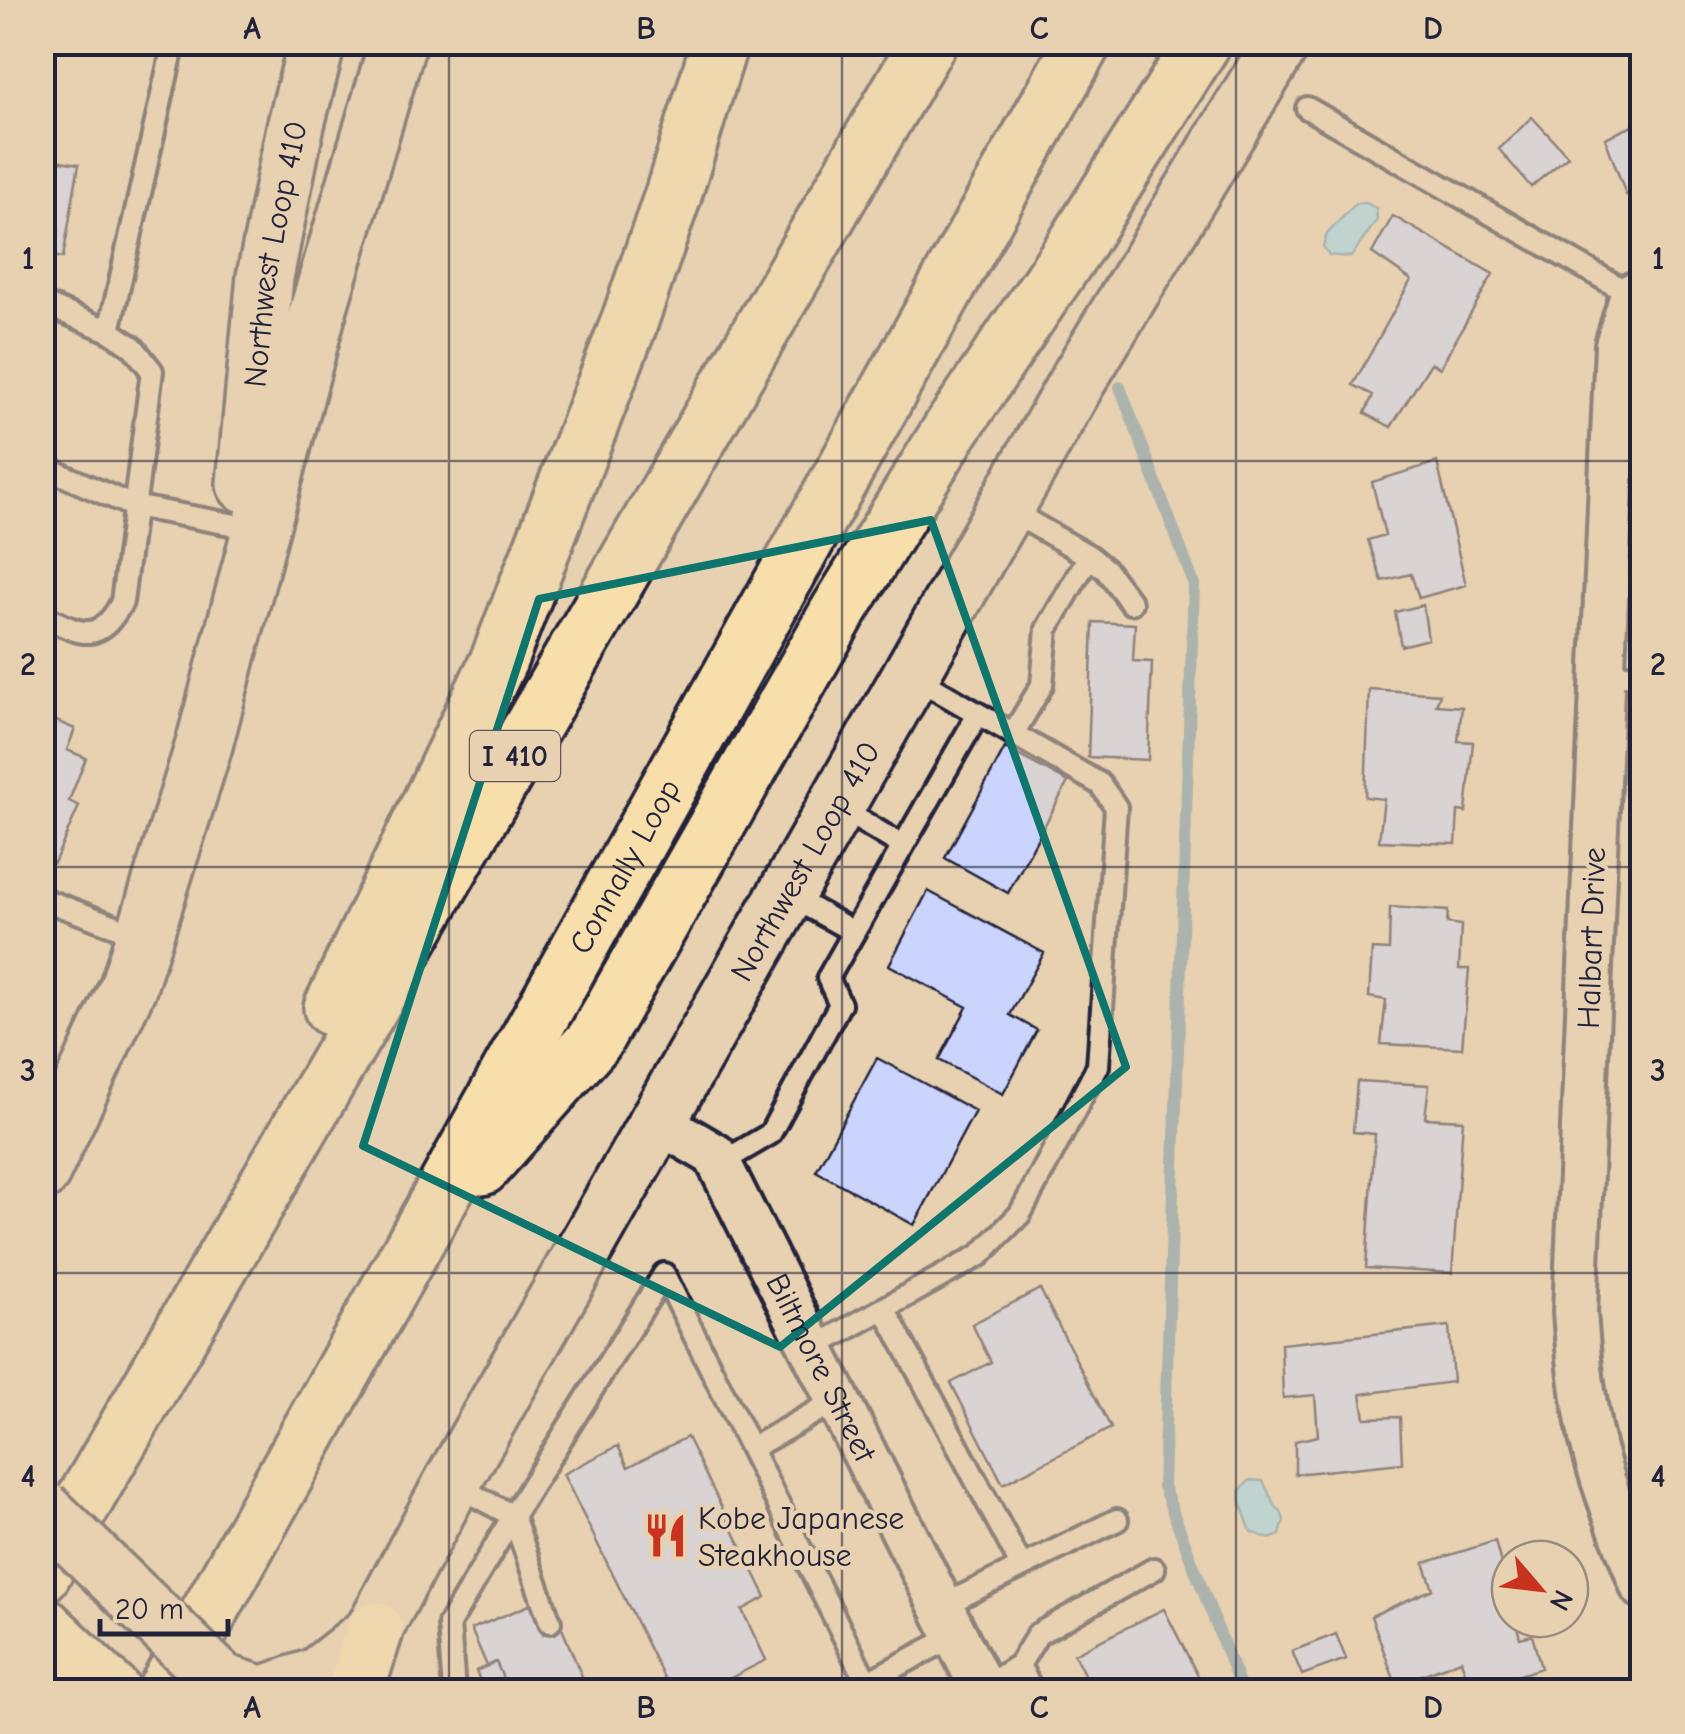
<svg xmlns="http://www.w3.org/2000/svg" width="1685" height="1734" viewBox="0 0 1685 1734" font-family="'Comic Neue',sans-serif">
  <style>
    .water { fill: #91d6f3; stroke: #658ea9; stroke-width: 2.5 }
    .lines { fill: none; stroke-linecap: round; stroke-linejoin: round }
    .stream { stroke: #658ea9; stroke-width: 12 }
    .building { fill: #cad4fc; stroke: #22223b; stroke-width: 2.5 }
    .lane-casing { stroke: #22223b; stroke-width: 28 }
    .street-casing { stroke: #22223b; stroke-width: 50 }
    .secondary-casing { stroke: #22223b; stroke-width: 62 }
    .primary-casing { stroke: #22223b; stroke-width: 62 }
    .highway-casing { stroke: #22223b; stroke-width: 62 }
    .lane { stroke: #e7d1b0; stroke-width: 20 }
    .street { stroke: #e7d1b0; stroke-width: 42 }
    .secondary { stroke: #e7d1b0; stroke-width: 55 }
    .primary { stroke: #f8deab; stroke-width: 55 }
    .highway { stroke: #f8deab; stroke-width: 55 }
    .secondary-bridge-casing { stroke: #22223b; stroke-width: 62; stroke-linecap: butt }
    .secondary-bridge { stroke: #e7d1b0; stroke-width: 55 }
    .marked { fill: none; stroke: #0f766e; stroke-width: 8; stroke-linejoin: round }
    .grid { fill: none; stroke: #22223b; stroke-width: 2.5; stroke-opacity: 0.55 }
    .labels { text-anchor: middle; stroke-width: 8; stroke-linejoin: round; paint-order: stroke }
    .shield { fill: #e7d1b0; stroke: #5d565e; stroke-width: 2.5 }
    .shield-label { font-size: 30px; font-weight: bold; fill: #22223b }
    .street-label { font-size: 32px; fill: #22223b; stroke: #e7d1b0 }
    .poi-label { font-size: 32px; fill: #22223b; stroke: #e7d1b0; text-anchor: start }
    .neatline { fill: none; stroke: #22223b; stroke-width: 4 }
    .grid-label { font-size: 32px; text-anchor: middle; font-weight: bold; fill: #22223b }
  </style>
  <rect width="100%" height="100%" fill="#e7d1b0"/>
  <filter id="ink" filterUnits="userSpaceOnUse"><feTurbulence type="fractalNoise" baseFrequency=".01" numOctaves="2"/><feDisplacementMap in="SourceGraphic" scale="20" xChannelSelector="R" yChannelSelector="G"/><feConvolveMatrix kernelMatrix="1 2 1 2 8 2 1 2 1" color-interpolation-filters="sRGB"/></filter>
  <g filter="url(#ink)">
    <path class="water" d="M1356 203H1366L1376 208 1377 220 1351 257 1329 255 1323 246 1327 234Z
      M1250 1480 1263 1481 1275 1506 1281 1511 1284 1520 1280 1535 1270 1539 1251 1532 1241 1504 1240 1490Z"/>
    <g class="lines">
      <path class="stream" d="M1120 387 1194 584 1163 1486 1242 1692"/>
    </g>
    <path class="building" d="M42 42H54L42 111Z
      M1532 117 1568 156 1531 187 1499 149Z
      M1642 122V188L1626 195 1605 138Z
      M42 158 79 164 63 258 42 254Z
      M1393 216 1493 274 1440 368 1431 363 1391 427 1365 413 1373 395 1353 385 1411 280 1372 253Z
      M1437 462 1466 585 1419 598 1411 574 1382 581 1368 540 1385 535 1372 482Z
      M1423 605 1428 639 1401 646 1395 612Z
      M1093 622 1135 624 1133 661 1152 662 1148 760 1088 757Z
      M1369 689 1440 694 1436 705 1462 707 1458 741 1473 742 1466 812 1458 811 1456 844 1379 841 1384 799 1365 797Z
      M42 715 75 729 67 750 86 758 69 801 79 806 54 863 42 858Z
      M1005 748 1068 782 1008 893 945 858Z
      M928 891 1044 953 1010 1015 1037 1030 1003 1094 939 1060 967 1007 889 965Z
      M1390 907 1448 911 1447 923 1461 925 1459 969H1469L1462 1048 1381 1044 1386 1000 1369 997 1372 949 1389 950Z
      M877 1058 975 1111 914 1225 816 1171Z
      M1357 1081 1429 1085 1425 1118 1463 1120 1452 1273 1366 1268 1375 1134 1353 1132Z
      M1040 1289 1111 1428 1003 1484 951 1383 991 1362 972 1324Z
      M1449 1326 1453 1382 1361 1394 1365 1418 1400 1417 1402 1463 1295 1474V1441L1318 1436 1315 1395 1283 1398 1281 1344Z
      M687 1437 766 1597 742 1610 766 1660 703 1692H671L563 1474 618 1446 628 1467Z
      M1495 1541 1510 1598V1619H1515L1520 1638 1532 1635 1541 1668 1471 1691 1461 1660 1396 1685 1371 1616 1433 1589 1424 1563Z
      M532 1604 543 1634 561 1626 588 1691 509 1692 496 1662 487 1666 471 1629Z
      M1164 1609 1206 1692H1093L1074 1654Z
      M1336 1634 1346 1659 1302 1675 1292 1651Z
      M496 1662 509 1692H485L476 1671Z"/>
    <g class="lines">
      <defs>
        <path id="lane" d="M1307 108 1632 295
          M42 303 109 331
          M42 466 133 506 241 526
          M1007 509 1089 556 1106 570 1131 603
          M42 615C79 633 98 647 122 602L152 371 133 347 109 331 174 42
          M1602 672 1642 677
          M1013 734 1042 685 1047 629 1089 556
          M836 806 903 846
          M786 894 854 932
          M42 899 142 936
          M719 1164 770 1134 840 1004 828 978 978 714
          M884 1308 1022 1567
          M811 1349 980 1255 1020 1214 1098 1066 1116 807 1100 784 911 675
          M752 1448 837 1400
          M455 1485 513 1516 550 1622
          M942 1606 1117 1520
          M1019 1665 1033 1692
          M983 1688 1019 1665 1038 1634 1154 1569
          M454 1692 449 1624 513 1516 664 1274 866 1681
          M849 1692 956 1635"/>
        <g id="street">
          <path d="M1642 291 1632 295 1617 345 1575 1312C1578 1354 1582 1395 1591 1437 1603 1488 1624 1537 1642 1586"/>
          <path id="s1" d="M657 1121 715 1155 984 1692"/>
        </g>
        <g id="secondary">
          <path id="s2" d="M245 484 265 277 295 128 317 42"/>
          <path d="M42 1172 128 987 144 937 204 745 319 307 398 42"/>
          <path id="s3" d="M352 1671 452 1483 1078 380 1282 42"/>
          <path d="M270 1692 317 1676 374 1631"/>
        </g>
        <path id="primary" d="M42 1624 113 1692
          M355 1692 375 1630"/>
        <g id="highway">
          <path d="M332 1008 499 660 629 323 673 195 720 42"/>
          <path d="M482 1167 594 1041 838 612 950 431 1077 243 1203 42"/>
          <path d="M42 1574 928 42"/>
          <path id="s4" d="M165 1692 1083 42"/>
        </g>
      </defs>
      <use href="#lane" class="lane-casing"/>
      <use href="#street" class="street-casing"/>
      <use href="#secondary" class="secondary-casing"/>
      <use href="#primary" class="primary-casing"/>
      <use href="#highway" class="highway-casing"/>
      <use href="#lane" class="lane"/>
      <use href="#street" class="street"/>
      <use href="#secondary" class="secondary"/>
      <use href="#primary" class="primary"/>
      <use href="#highway" class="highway"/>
      <defs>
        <path id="secondary-bridge" d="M42 1508 222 1682 254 1692"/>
      </defs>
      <use href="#secondary-bridge" class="secondary-bridge-casing"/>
      <use href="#secondary-bridge" class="secondary-bridge"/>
    </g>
  </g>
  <path d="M0 0H1685V1734H0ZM931 520 1126 1067 780 1347 363 1146 539 599Z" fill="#e7d1b0" fill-opacity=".55" fill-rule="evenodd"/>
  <path class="marked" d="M931 520 1126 1067 780 1347 363 1146 539 599Z"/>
  <path class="grid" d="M449 42V1692M842 42V1692M1236 42V1692M42 461H1642M42 867H1642M42 1273H1642"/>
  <defs>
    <symbol id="restaurant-bare" viewBox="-9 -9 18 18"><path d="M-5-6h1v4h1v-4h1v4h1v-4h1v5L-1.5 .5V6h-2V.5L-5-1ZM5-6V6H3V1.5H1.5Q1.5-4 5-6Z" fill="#c8321e" stroke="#e7d1b0" stroke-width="2.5" paint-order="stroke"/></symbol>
  </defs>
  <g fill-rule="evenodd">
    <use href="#restaurant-bare" x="634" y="1504" width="63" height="63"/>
  </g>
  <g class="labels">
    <rect class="shield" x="470" y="731" width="90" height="50" rx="8"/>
    <g class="shield-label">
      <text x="515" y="766">I 410</text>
    </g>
    <g class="street-label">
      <text dy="11" stroke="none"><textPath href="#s2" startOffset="232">Northwest Loop 410</textPath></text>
      <text dy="11" stroke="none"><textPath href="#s3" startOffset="928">Northwest Loop 410</textPath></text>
      <text dy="11" stroke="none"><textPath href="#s4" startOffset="945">Connally Loop</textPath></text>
      <text transform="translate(1591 938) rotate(-88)" y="11">Halbart Drive</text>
      <text dy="11" stroke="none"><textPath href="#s1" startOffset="305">Biltmore Street</textPath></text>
    </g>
    <g class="poi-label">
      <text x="698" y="1529">Kobe Japanese<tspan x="698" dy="37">Steakhouse</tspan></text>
    </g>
  </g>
  <rect width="1685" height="1734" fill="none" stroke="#e7d1b0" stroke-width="110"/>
  <g transform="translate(1540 1589) rotate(118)"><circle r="48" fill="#e7d1b0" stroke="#988b81" stroke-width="2.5"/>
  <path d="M0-8L18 38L0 25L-18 38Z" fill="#c8321e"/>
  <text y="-15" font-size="28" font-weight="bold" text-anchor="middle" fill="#22223b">N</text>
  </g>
  <path d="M100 1619v15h128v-15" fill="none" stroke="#22223b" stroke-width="5"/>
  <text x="115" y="1619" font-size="30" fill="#22223b" stroke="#e7d1b0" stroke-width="8" paint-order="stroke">20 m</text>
  <rect x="55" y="55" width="1575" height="1624" class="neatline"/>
  <g class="grid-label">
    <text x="252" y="39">A</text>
    <text x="646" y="39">B</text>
    <text x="1039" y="39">C</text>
    <text x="1433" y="39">D</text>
    <text x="28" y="269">1</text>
    <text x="1658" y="269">1</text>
    <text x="28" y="675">2</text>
    <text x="1658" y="675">2</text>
    <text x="28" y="1081">3</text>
    <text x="1658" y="1081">3</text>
    <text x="28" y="1487">4</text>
    <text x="1658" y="1487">4</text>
    <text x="252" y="1718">A</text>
    <text x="646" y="1718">B</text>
    <text x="1039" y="1718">C</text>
    <text x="1433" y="1718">D</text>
  </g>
</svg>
